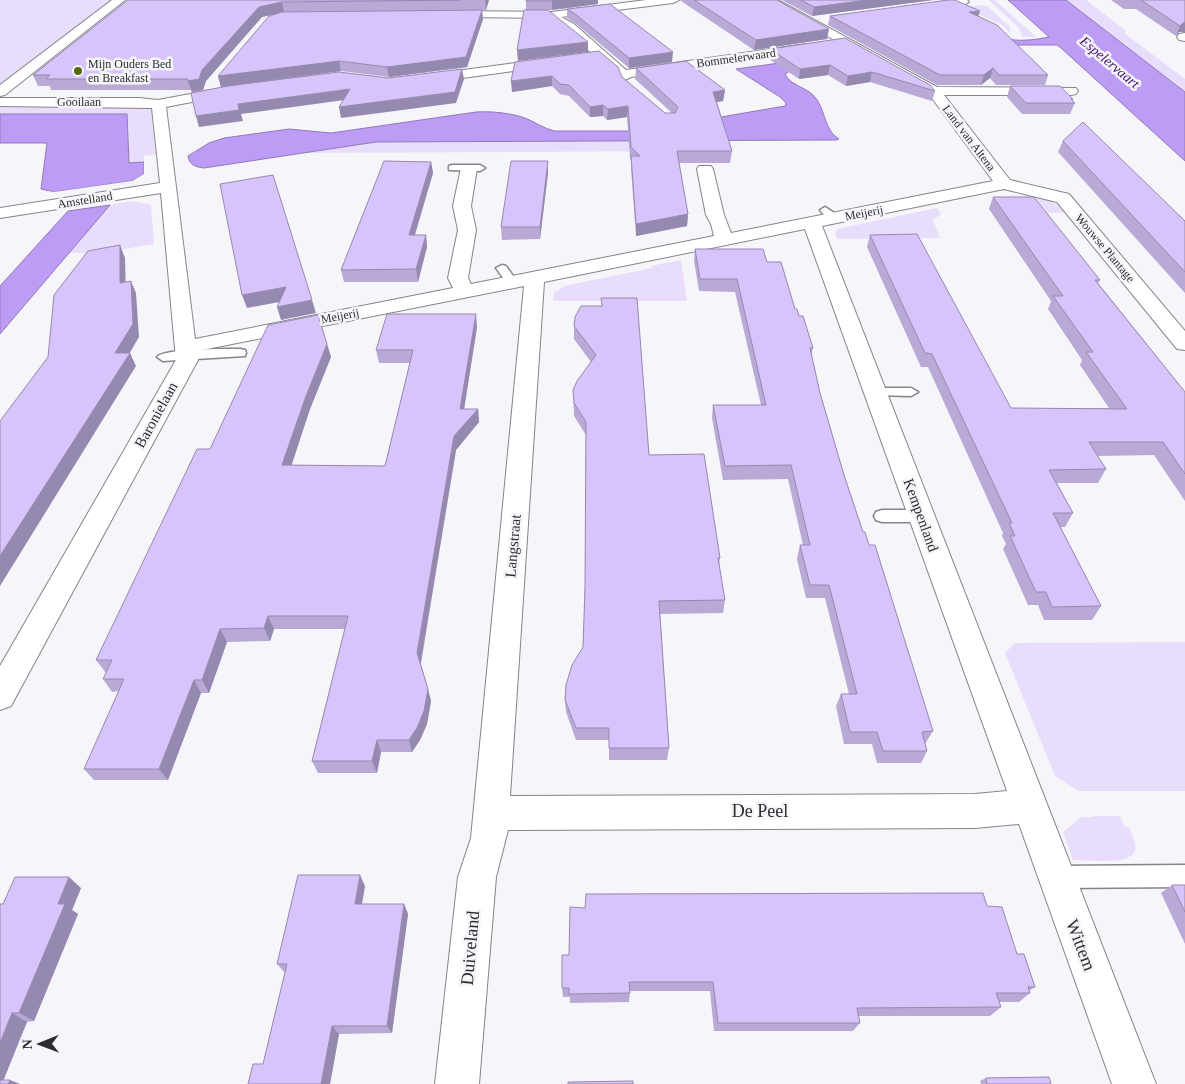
<svg xmlns="http://www.w3.org/2000/svg" width="1185" height="1084" viewBox="0 0 1185 1084" font-family="Georgia,serif">
  <style>
    .green { fill: #e8defc }
    .water { fill: #bd9cf5; stroke: #927ab9 }
    .pier { fill: #f6f5f9 }
    .lines { fill: none; stroke-linecap: round; stroke-linejoin: round }
    .service-casing { stroke: #858488; stroke-width: 3 }
    .minor-casing { stroke: #858488; stroke-width: 2 }
    .service { fill: #fff; fill-rule: evenodd }
    .minor { fill: #fff; fill-rule: evenodd }
    .wall { fill: #b8a9d7 }
    .shaded-wall { fill: #9689af }
    .building { fill: #d6c4fa; stroke: #9689af }
    .poi-dot { fill: #576710; stroke: #f6f5f9; stroke-width: 2 }
    .labels { text-anchor: middle; stroke-width: 5; stroke-linejoin: round; paint-order: stroke }
    .far-street-label { font-size: 12px; fill: #2d2c2e; stroke: #f6f5f9 }
    .far-poi-label { font-size: 12px; fill: #2d2c2e; stroke: #f6f5f9; text-anchor: start }
    .far-water-label { font-size: 14px; font-style: italic; fill: #420c75; stroke: #f6f5f9 }
    .street-label { font-size: 15px; fill: #2d2c2e; stroke: #f6f5f9 }
    .near-street-label { font-size: 18px; fill: #2d2c2e; stroke: #f6f5f9 }
  </style>
  <rect width="100%" height="100%" fill="#f6f5f9"/>
  <path class="green" d="M0 0H112L0 86Z
    M989 0H995L1036 37H1023L1018 27Z
    M1066 0H1086L1126 31 1124 33 1185 79V92Z
    M983 5 988 7 1010 27V33L1001 24 962 7Z
    M0 105 147 107 151 110 156 155 144 156V162L129 163 126 114H0Z
    M715 141 683 151 307 153 376 142Z
    M1033 194 1051 200 1066 213H1048Z
    M132 201 151 205 154 244 100 253H69L110 205Z
    M937 208 941 214 933 220 940 238 837 239 835 234 837 229 842 228Z
    M681 260 687 301H553L554 291 556 292 564 286 652 268 651 266Z
    M1185 642V791H1078L1055 776 1005 653 1015 643Z
    M1093 816H1120L1125 827H1129C1132 835 1138 845 1134 853 1127 865 1085 860 1073 860L1063 832 1081 817H1093Z"/>
  <path class="water" d="M1008 0H1066L1185 92V161L1061 48 1057 45H1019L1014 48 1003 38C1019 42 1033 40 1049 37Z
    M845 54 793 69 785 74C790 85 805 87 813 95 826 107 823 130 839 139L836 140 376 142 204 168C196 167 189 165 188 156L209 143 224 138 289 129 331 133 476 112C491 111 511 113 525 118 535 122 543 128 554 131H639L785 106 786 103 780 97 736 69Z
    M0 114H127L129 163 144 162V174L132 181 54 192 41 189 47 143H0Z
    M110 205 0 334V286L68 211Z"/>
  <path class="pier" d="M144 159 147 161V174L133 181 132 183 54 195 46 191 54 192 132 181 144 174Z"/>
  <g class="lines">
    <defs>
      <path id="service" d="M452 165H480L485 168 480 171 449 170V166Z
        M825 207 839 216 840 218 839 220C831 222 824 216 820 210Z
        M502 265 506 266 518 283 516 285H508L496 268Z
        M240 349 245 350 246 353 245 356 163 361 157 357C165 348 225 349 240 349Z
        M875 388H911L918 392 911 396 870 395 868 392Z
        M882 510H921L927 512 929 516 927 520 921 522H882L876 520 874 516 876 512Z
        M1185 865V887L1056 888 1048 885 1045 877 1048 869 1056 866Z"/>
      <path id="minor" d="M112 0H125L5 95 0 96V85Z
        M646 0H679L673 3 561 17 574 24 626 70 806 44 812 48 806 52 631 77 625 80 620 79 566 30 558 27 549 18 446 17 440 14 446 11 552 12Z
        M764 0H778L937 87 1076 88 1078 91 1076 94 1071 95H944L1010 180 1069 194 1185 331V350L1177 349 1057 202 1004 189 822 226 1156 1084H1112L1019 824 975 828 508 830 496 877 479 1084H435L458 877 471 838 524 286 197 351 198 360 11 706 0 710V666L176 360 161 193 0 218V208L160 183 152 108 0 106V98H139L158 100 228 87 233 88 235 91 233 94 166 107 195 339 453 288 448 278 458 230 453 206 461 168 463 165H475L477 168 471 206 476 230 468 278 471 284 714 236 711 224 706 215 697 169 699 166H711L713 169 724 215 731 233 993 181 929 94ZM805 229 1007 791 975 794 510 796 544 282Z
        M952 0H967L969 2 963 5 923 11 917 8 923 5Z
        M1185 33V41L1179 40 1177 37 1179 34Z
        M552 58 557 59 558 62 557 65 426 83 419 79 426 75Z"/>
    </defs>
    <use href="#service" class="service-casing"/>
    <use href="#minor" class="minor-casing"/>
    <use href="#service" class="service"/>
    <use href="#minor" class="minor"/>
  </g>
  <path class="wall" d="M128 0H489L486 10 284 12 482 10 483 19 467 67 389 77 341 71 221 87 218 76 280 13 262 17 206 81 203 90 192 92 191 90H51L50 86H38L33 75Z
    M598 0V4L552 10H526V1Z
    M680 0H777L829 29 827 39 754 50 681 1Z
    M782 0H933L812 16Z
    M1111 0H1185L1179 32 1176 36 1136 9H1124Z
    M567 9 672 62 629 68 575 23 567 18Z
    M980 11 978 16 1048 75 1045 85H996L990 78 981 85H937L828 25 830 16Z
    M845 38 935 91 932 101 870 82 846 86 828 75 799 79 769 59 770 49Z
    M515 62 622 77 665 113H672L635 79 636 68 725 90 723 101 717 102 732 151 730 163H679L688 214 687 226 636 236 631 168V160L630 159 627 117 607 120 603 116 590 117 569 96 560 94 552 86 512 92Z
    M1010 86 1073 99V101L1075 103 1070 114H1022L1007 97Z
    M1063 141 1185 221V293L1058 152Z
    M431 162 433 173 415 235H426L427 247 418 282H344L341 270Z
    M548 173 540 239 502 240 501 227Z
    M993 197 1100 280 1098 283 1185 392V501L1154 455 1097 456 1106 469 1098 483H1057L1073 513 1065 527H1060L1101 606 1092 620H1044L1038 605H1028L1003 549 1006 544 1002 536 1003 533 928 367H921L867 247 870 235 1011 408H1109L1080 365 1082 360 1048 309 1051 301 989 209Z
    M695 249 767 262 799 316 813 348 811 356 820 393 844 475 863 532 933 731 925 744 927 751 921 763H877L872 744H844L836 706 841 694H849L825 598H806L797 559 800 545H803L788 479 723 480 712 418 713 405H761L735 292 699 291 694 261Z
    M601 306 649 455 720 558 719 565 725 600 723 613 660 614 669 748 667 760H609V740H576L566 712 565 700 583 647 585 587 586 435 574 416 573 390 591 362 574 339V326Z
    M477 327 464 409H478L479 422 456 450 421 664 431 701 427 724 420 740 412 752H381L377 773H318L312 761 345 629H274L270 641 227 642 209 693H201L168 780H94L84 769 119 691 112 692 103 679 106 673 96 660 210 449 327 344 331 357 310 409 291 465 385 466 410 363H379L376 350Z
    M1172 885H1185V944L1161 893Z
    M365 886 362 904H404L408 914 392 1033 339 1034 330 1084H248L263 1064 285 973 277 964Z
    M81 888 72 910 78 914 34 1021 27 1022 0 1084 3 904Z
    M987 906 1017 954 1035 987 1029 991 1030 993 1019 1002H999L1001 1007 990 1016H858L860 1023 853 1031H714L710 991H630L629 1002 570 1003V997H563L562 988 569 955Z
    M986 1078 1051 1084H981L980 1081Z"/>
  <path class="shaded-wall" d="M485 0H489L486 10Z
    M558 0H598V4L552 10V1Z
    M868 0H933L812 16 814 7Z
    M282 2 284 12 262 17 206 81 203 90 192 92 188 81 202 70 259 7Z
    M482 10 483 19 467 67 389 77 387 67Z
    M980 11 977 20 969 12Z
    M1185 22V32H1179L1176 36 1180 26 1183 23Z
    M829 29 827 39 754 50 756 40Z
    M588 42V52L518 61 517 50Z
    M673 52 672 62 629 68V58Z
    M339 61 341 71 221 87 218 76Z
    M830 65 828 75 799 79 800 69Z
    M993 68 990 78 981 85 984 75Z
    M462 69 464 79 456 103 341 118 339 107Z
    M872 72 870 82 846 86 848 76Z
    M552 76V86L512 92 511 81Z
    M350 89 352 99 241 114 243 121 199 127 196 116 238 104Z
    M725 90 723 101 712 103 713 92Z
    M603 105V116L590 117V107Z
    M628 106 627 117 607 120 608 109Z
    M548 161V173L540 239V227Z
    M431 162 433 173 411 247 409 235Z
    M688 214 687 226 636 236V224Z
    M426 235 427 247 418 282 416 269Z
    M120 245 125 258 126 295 120 283Z
    M131 281 136 293 139 337 122 366 130 353 136 366 0 586V556L115 353Z
    M286 287 290 300 247 308 242 295Z
    M312 300 316 313 281 320 277 307Z
    M476 314 477 327 462 422 460 409Z
    M327 344 331 357 310 409 287 479 282 465 306 396Z
    M478 409 479 422 456 450 420 666 417 653 454 436Z
    M268 616 274 629 270 641 264 628Z
    M220 629 227 642 209 693 202 680Z
    M194 680 201 693 168 780 159 769Z
    M428 689 431 701 427 724 420 740 412 752 409 740Z
    M377 740 381 752 377 773 372 761Z
    M360 875 365 886 360 914 355 904Z
    M69 877 81 888 72 910 78 914 34 1021 19 1013 58 904Z
    M404 904 408 914 392 1033 387 1026Z
    M12 1013 27 1022 2 1084H0V1043Z
    M332 1026 339 1034 330 1084H321Z
    M10 1080 20 1084H8Z"/>
  <path class="building" d="M128 0H459L282 2 259 7 202 70 199 79 188 81V79H46L50 75H33Z
    M526 0H558L552 1H526Z
    M694 0H777L829 29 756 40Z
    M801 0H868L814 7Z
    M948 0H955L980 11 969 12 997 25 1048 75H999L993 68 984 75H940L830 16Z
    M1141 0H1185V22L1183 23 1180 26Z
    M610 4 673 52 629 58 575 14 567 9Z
    M482 10 466 57 387 67 339 61 218 76 269 16 282 12Z
    M524 10H548L588 42 517 50Z
    M845 38 930 85 935 91 872 72 848 76 830 65 800 69 770 49Z
    M599 51 618 67 622 77 665 113H675L678 107 636 68 686 61 725 90 713 92 732 151H677L688 214 636 224 631 156H640L631 147 628 106 608 109 603 105 590 107 569 85 560 84 552 76 511 81 515 62Z
    M462 69 455 92 339 107 350 89 238 104 239 110 196 116 191 93 228 86 339 72 388 78Z
    M1010 86H1060L1073 99H1071L1075 103H1026Z
    M1083 122 1185 221V272L1063 141Z
    M384 161 431 162 409 235H426L416 269 341 270Z
    M511 161H548L540 227H501Z
    M273 175 312 300 277 307 286 287 242 295 220 184Z
    M993 197H1034L1100 280H1095L1185 392V474L1163 442H1089L1106 469 1049 470 1073 513H1053L1101 606 1052 607 1046 592H1036L1010 536H1015L1009 523H1012L932 354 925 353 870 235 917 234 1011 408 1127 409 1086 352H1093L1053 296H1063Z
    M120 245V283L131 281 133 324 115 353H130L0 556V421L48 357 54 295 88 251Z
    M695 249H763L767 262H781L795 309H797L799 316H803L813 348H810L820 393 844 475 863 532H865L869 545H875L933 731 922 732 927 751H883L877 732H850L841 694H857L829 585H810L800 545H810L791 465 725 466 713 405H766L737 279H700Z
    M601 298H637L649 455 704 454 720 558H718L725 600 659 601 669 748H609V728H576L565 700 566 685 572 665 583 647 585 587 586 422 574 403 573 390 577 381 596 355 574 326 575 317 581 306H602Z
    M387 314H476L460 409H478L454 436 417 653 428 689 424 711 417 728 409 740H377L372 761H312L348 616H268L264 628 220 629 202 680H194L159 769H84L124 679H103L112 660H96L197 449H210L268 325 318 315 327 344 306 396 282 465 385 466 413 350H376Z
    M298 875H360L355 904H404L387 1026H332L321 1084H248L253 1064H263L287 964H277Z
    M15 877H69L58 904H65L19 1013H12L0 1043V904H3Z
    M1172 885H1185V912Z
    M983 893 987 906 1002 907 1017 954H1024L1035 987H1028L1030 993H996L1001 1007 857 1008 860 1023H718L713 982H629L630 993 569 994V988H562V955H569L570 907 585 908 586 894Z
    M1049 1077 1051 1084H987L986 1078Z
    M0 1080H10L8 1084H0Z
    M633 1081V1084H568V1082Z"/>
  <circle class="poi-dot" cx="78" cy="71" r="5"/>
  <g class="labels">
    <g class="far-street-label">
      <text transform="translate(736 58) rotate(-8)" y="4">Bommelerwaard</text>
      <text x="79" y="106">Gooilaan</text>
      <text transform="translate(969 138) rotate(53)" y="4">Land van Altena</text>
      <text transform="translate(85 200) rotate(-9)" y="4">Amstelland</text>
      <text transform="translate(864 213) rotate(-11)" y="4">Meijerij</text>
      <text transform="translate(1105 248) rotate(50)" y="4">Wouwse Plantage</text>
      <text transform="translate(340 316) rotate(-11)" y="4">Meijerij</text>
    </g>
    <g class="far-poi-label">
      <text x="88" y="68">Mijn Ouders Bed<tspan x="88" dy="14">en Breakfast</tspan></text>
    </g>
    <g class="far-water-label">
      <text transform="translate(1110 62) rotate(40)" y="5">Espelervaart</text>
    </g>
    <g class="street-label">
      <text transform="translate(156 415) rotate(-61)" y="5">Baronielaan</text>
      <text transform="translate(921 515) rotate(70)" y="5">Kempenland</text>
      <text transform="translate(513 546) rotate(-85)" y="5">Langstraat</text>
    </g>
    <g class="near-street-label">
      <text x="760" y="817">De Peel</text>
      <text transform="translate(1081 945) rotate(69)" y="6">Wittem</text>
      <text transform="translate(470 948) rotate(-85)" y="6">Duiveland</text>
    </g>
  </g>
  <g transform="translate(40 1044) rotate(269)" stroke="#f6f5f9" stroke-width="4" paint-order="stroke">
  <path d="M0-4L9 19L0 12L-9 19Z" fill="#2d2c2e"/>
  <text y="-8" font-size="14" font-weight="bold" text-anchor="middle" fill="#2d2c2e">N</text>
  </g>
</svg>
